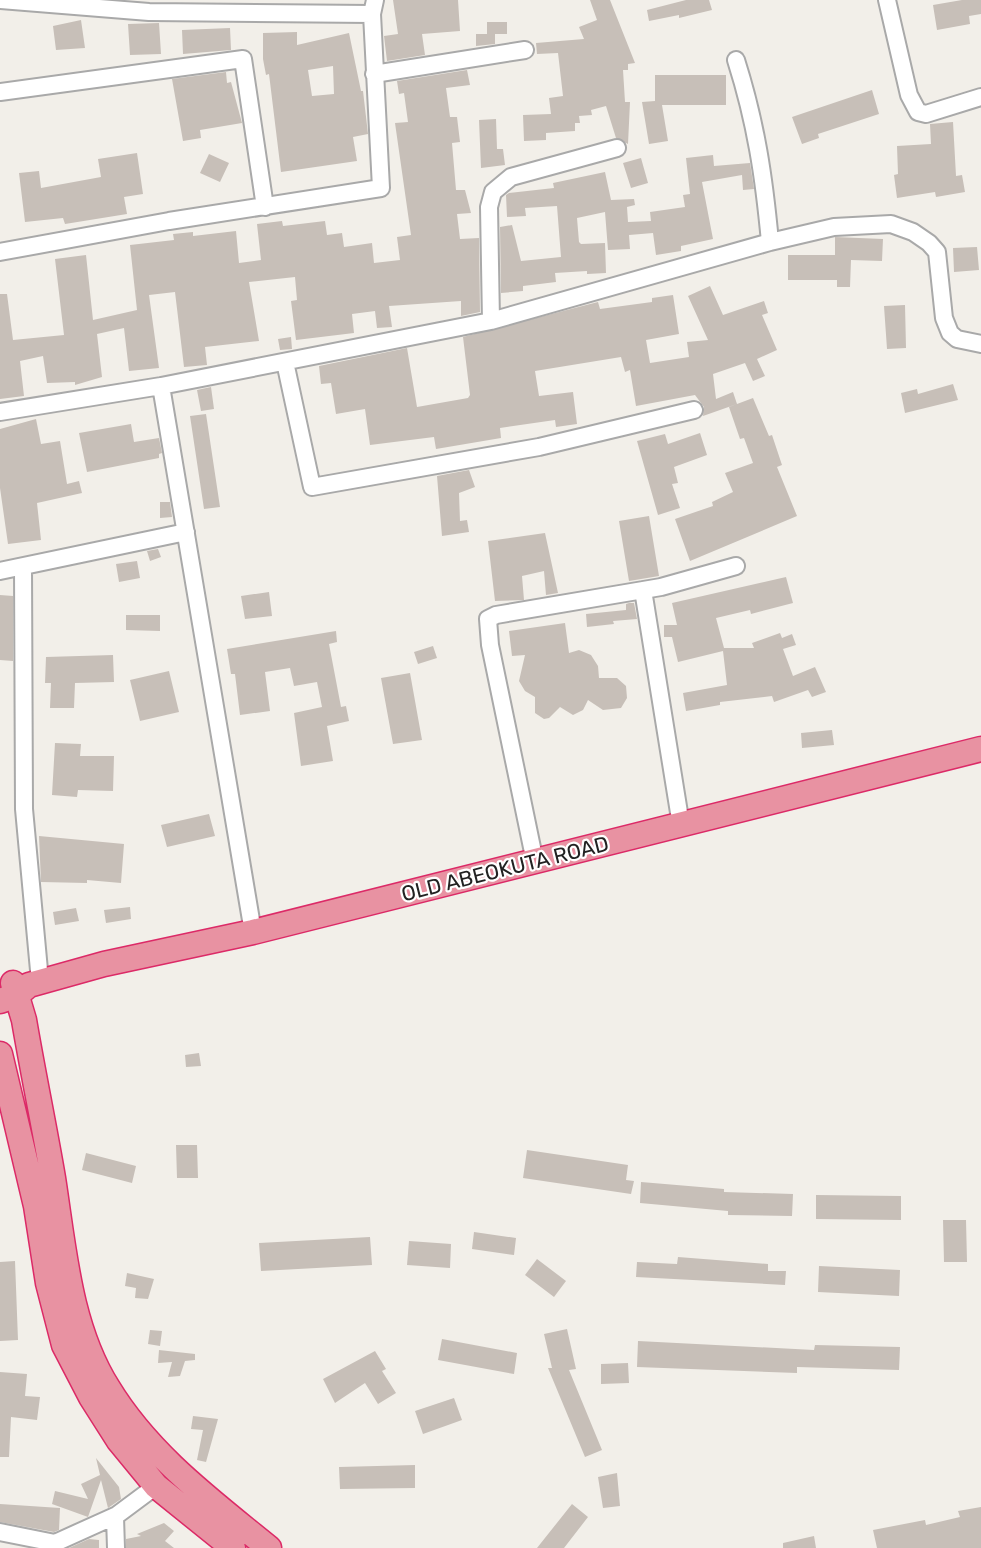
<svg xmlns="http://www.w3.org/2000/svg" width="981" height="1548" viewBox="0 0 981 1548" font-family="Rubik,sans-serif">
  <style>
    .building { fill: #c7bfb8; fill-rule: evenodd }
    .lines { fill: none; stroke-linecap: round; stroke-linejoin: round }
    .minor-casing { stroke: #a9a9a9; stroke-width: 20 }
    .highway-casing { stroke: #dc2a67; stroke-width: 27 }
    .minor { stroke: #fff; stroke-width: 16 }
    .highway { stroke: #e892a2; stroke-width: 24 }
    .labels { text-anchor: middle; stroke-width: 4.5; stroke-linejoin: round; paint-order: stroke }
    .street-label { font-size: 21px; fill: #222; stroke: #fff }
  </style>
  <rect width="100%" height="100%" fill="#f2efe9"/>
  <path class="building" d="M393 0H458L460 31 422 34 425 55 387 61 384 36 398 34Z
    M590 0H610L635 63 628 64V70H623L625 102H630L628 144 616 138 606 106 591 110 592 115 579 116 580 123H575V131L546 133V140L524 141 523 115 551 114 549 98 563 96 558 53 537 54 536 43 584 39 579 27 597 20Z
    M686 0H709L712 10 679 18V15L649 21 647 10Z
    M962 0H981V14L969 16 970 24 937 30 933 5Z
    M81 20 85 48 56 50 53 26Z
    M487 22H507V34H487Z
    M159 23 161 54 130 55 128 24Z
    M230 28 231 50 183 54 182 30Z
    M297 32V45L349 33 361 91H363L368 134 353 137 357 161 281 172 269 74 266 75 263 59V33ZM333 66 334 94 312 96 308 70Z
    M476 34H495V44L476 46Z
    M467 70 470 85 446 88 450 117H457L460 142 452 143 456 190H465L471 213 457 214 460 239 479 238 480 312 461 316V301L389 306 392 327 377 328 375 311 352 314 354 333 296 340 291 301 297 300 295 277 249 282 259 341 205 347 207 365 184 367 175 292 149 295 159 368 129 371 124 328 97 334 102 377 75 385V382L47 383 43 356 20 361 24 396 0 399V294H7L13 340 64 335 55 259 86 255 93 320 137 310 130 245 174 240 173 234 193 232V236L236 231 239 263 261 260 257 224 282 221 283 226 325 221 327 235 342 233 344 247 372 243 374 263 400 260 397 237 411 235 395 123 408 122 404 93 399 94 397 81Z
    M226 72 227 83 231 82 242 123 200 130 201 138 183 141 172 79Z
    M655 75H726V105H662L668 141 649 144 642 102 655 101Z
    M872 90 879 114 818 134 819 138 802 144 792 117Z
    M496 119 497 149H503L505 165 481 168 479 120Z
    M953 122 956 176 962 175 965 192 936 197 935 192 897 198 894 175 898 174 897 146 931 144 930 124Z
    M137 153 143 194 124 197 127 214 65 224 63 218 25 222 19 173 39 171 41 188 101 177 98 159Z
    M209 154 229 163 220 182 200 173Z
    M713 155 714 166 750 163 754 189 743 190 742 175 702 182 713 239 681 246V251L656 255 653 233 629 235 630 249 608 250 605 212 577 218 579 242 581 244 605 243 606 273 587 274V271L555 273 556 282 523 286V291L501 293 500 227 512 225 521 261 561 257 557 206 525 208 526 216 507 217 506 195 509 193 554 188 553 183 605 172 611 200 634 199 635 205 627 207 628 222 651 221 650 212 685 207 683 195 690 194 686 158Z
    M641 158 648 183 631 188 623 163Z
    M835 237 883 239 882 261 851 260 850 287H837V280H788V255H835Z
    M977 247 979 270 954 272 953 248Z
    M710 286 723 315 764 301 768 313 762 315 777 350 757 359 765 376 753 381 745 363 713 374 716 399 733 392 737 404 753 398 769 436 772 435 782 465 777 467 797 516 690 561 675 519 713 506 712 502 733 492 725 473 753 463 744 438 740 439 729 407 737 404 703 416 704 407 695 395 636 406 630 370 625 372 621 357 535 371 539 396 573 392 577 424 556 427 555 420 500 428 501 438 436 449 434 437 370 445 365 409 336 414 331 383 321 384 319 366 407 348 417 407 468 398 470 395 463 337 598 302 600 309 652 302V298L673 295 679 334 646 340 650 363 689 357 687 342 708 340 688 296Z
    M905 305 906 348 887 349 884 306Z
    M291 337 292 349 280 350 278 339Z
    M953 384 958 400 905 413 901 393 917 389 918 394Z
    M211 387 214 409 201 411 197 390Z
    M206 414 220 507 204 509 190 416Z
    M36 419 41 444 60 441 67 484 79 481 82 493 37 503 41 540 8 544 0 488V429Z
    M131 424 134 442 159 438 162 453 159 454V458L87 472 79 433Z
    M700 433 707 455 674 467 678 483 672 484 680 508 658 515 637 441 665 434 668 444Z
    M469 470 475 487 459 493 460 521 467 520 469 532 442 536 437 476Z
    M160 502H170L172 517 160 518Z
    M649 516 659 576 629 581 619 521Z
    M545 533 558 593 546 595 544 571 522 576 524 600 495 601 488 541Z
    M158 549 161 557 150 561 147 551Z
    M137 561 140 578 119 582 116 564Z
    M786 577 793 603 751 614 750 610 716 618 724 648H754L752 643 780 633 782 638 792 634 796 645 783 649 793 676 815 667 826 692 812 697 808 690 774 702 772 696 720 702V705L686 711 683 693 727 685 723 651 678 662 672 637H664V625H677L672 603Z
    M269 592 272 616 245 619 241 596Z
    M0 595 13 596V661L0 660Z
    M629 603H634L637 619 613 621 614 624 587 627 586 614 626 610V604Z
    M126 615H160V631L126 630Z
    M565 623 569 653 579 650 591 655 598 666 599 678H617L626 686 627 698 621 708 603 710 588 700 583 710 573 715 560 707 549 718 544 719 535 713V697L525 691 519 681 525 655 512 656 509 631Z
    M336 631 337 642 329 644 341 707 346 706 349 721 327 726 333 761 301 766 294 713 322 707 317 682 294 686 290 668 265 672 270 711 240 715 235 674H231L227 649Z
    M433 646 437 658 418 664 414 652Z
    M113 655 114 682 75 683 74 708H50L51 683H45L46 657Z
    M169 671 179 712 140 721 130 680Z
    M410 673 422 740 393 744 381 678Z
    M832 730 834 745 802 748 801 733Z
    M55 743 81 744 80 756H114L113 791 78 790 77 797 52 795Z
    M209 814 215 836 167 847 161 825Z
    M39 836 124 844 121 883 87 880V883L41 882Z
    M130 907 131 919 106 923 104 910Z
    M76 908 79 921 55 925 53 912Z
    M199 1053 201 1066 186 1067 185 1055Z
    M176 1145H197L198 1178H177Z
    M527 1150 628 1165 626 1180 634 1181 631 1194 523 1178Z
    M86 1153 136 1166 132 1183 82 1170Z
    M641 1182 724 1189V1192L793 1194 792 1216 728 1215V1211L640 1203Z
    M816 1195 901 1196V1220L816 1219Z
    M943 1220H966L967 1262H944Z
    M474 1232 516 1238 514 1255 472 1249Z
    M370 1237 372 1265 261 1271 259 1243Z
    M409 1241 451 1244 450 1268 407 1265Z
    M678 1257 768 1264V1271H786L785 1285 636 1277 637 1262 677 1264Z
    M537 1259 566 1281 554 1297 525 1275Z
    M15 1261 18 1340 0 1341V1262Z
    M819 1266 900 1270 899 1296 818 1292Z
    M127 1273 154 1279 148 1299 135 1298 136 1288 125 1286Z
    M567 1329 576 1369 569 1370 602 1450 585 1457 548 1368H552L544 1334Z
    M150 1330 162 1331 160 1346 148 1344Z
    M442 1339 517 1353 514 1374 438 1360Z
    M638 1341 814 1350 815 1345 900 1347 899 1370 797 1367V1373L637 1367Z
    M159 1350 195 1354V1360L185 1361 180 1376 168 1377 172 1362 158 1363Z
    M375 1351 386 1369 382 1371 396 1393 378 1404 365 1383 335 1403 323 1379Z
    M628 1363 629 1383 601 1384V1364Z
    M0 1372 27 1374 25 1396 40 1397 37 1420 11 1417 9 1457H0Z
    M454 1398 462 1420 423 1434 415 1411Z
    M193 1416 218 1419 206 1462 197 1460 203 1430 191 1429Z
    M96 1458 119 1487 121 1499 108 1508 101 1480 88 1517 52 1504 55 1491 88 1499 81 1484 100 1475Z
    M415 1465V1488L340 1489 339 1467Z
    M617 1473 620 1506 603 1508 598 1477Z
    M0 1504 60 1508 59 1530 54 1532 0 1522Z
    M572 1504 588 1517 564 1548H537Z
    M981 1507V1548H877L873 1530 925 1520 926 1525 960 1517 958 1511Z
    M164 1523 174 1531 165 1541 174 1548H126V1539L141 1536 137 1534Z
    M814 1536 816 1548H783V1543Z
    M89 1539 99 1540V1548H69Z"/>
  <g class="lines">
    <defs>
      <path id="minor" d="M0 0 149 12 372 14
        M887 0 909 95 918 112 926 114 981 97
        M736 60C756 123 764 177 770 242
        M374 74 525 50
        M0 92 243 59 265 207
        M0 252 169 221 381 188 372 14 375 0
        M491 321 489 207 493 192 511 177 617 148
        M285 362 312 487 539 447 694 410
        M161 386 253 932
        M0 412 161 386 491 321 770 242 834 227 891 224 913 232 929 243 937 252 944 318 950 333 957 339 981 344
        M23 567 24 809 40 981
        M0 571 186 532
        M643 590 681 825
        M535 862 490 645 488 619 496 615 661 587 736 566
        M115 1517 116 1548
        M0 1532 55 1543 117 1515 156 1486"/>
      <path id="highway" d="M13 983 24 1020C33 1073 44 1125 53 1178 64 1248 69 1326 108 1388 148 1454 210 1500 269 1548
        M0 1001 17 995 29 985 104 964 253 932 981 749
        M0 1054 36 1206 48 1283 64 1345 91 1397 119 1441 156 1486 233 1548"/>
    </defs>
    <use href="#minor" class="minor-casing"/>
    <use href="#highway" class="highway-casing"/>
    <use href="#minor" class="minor"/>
    <use href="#highway" class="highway"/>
  </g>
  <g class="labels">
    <g class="street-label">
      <text transform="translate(505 869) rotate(-14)" y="7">OLD ABEOKUTA ROAD</text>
    </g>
  </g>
</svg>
